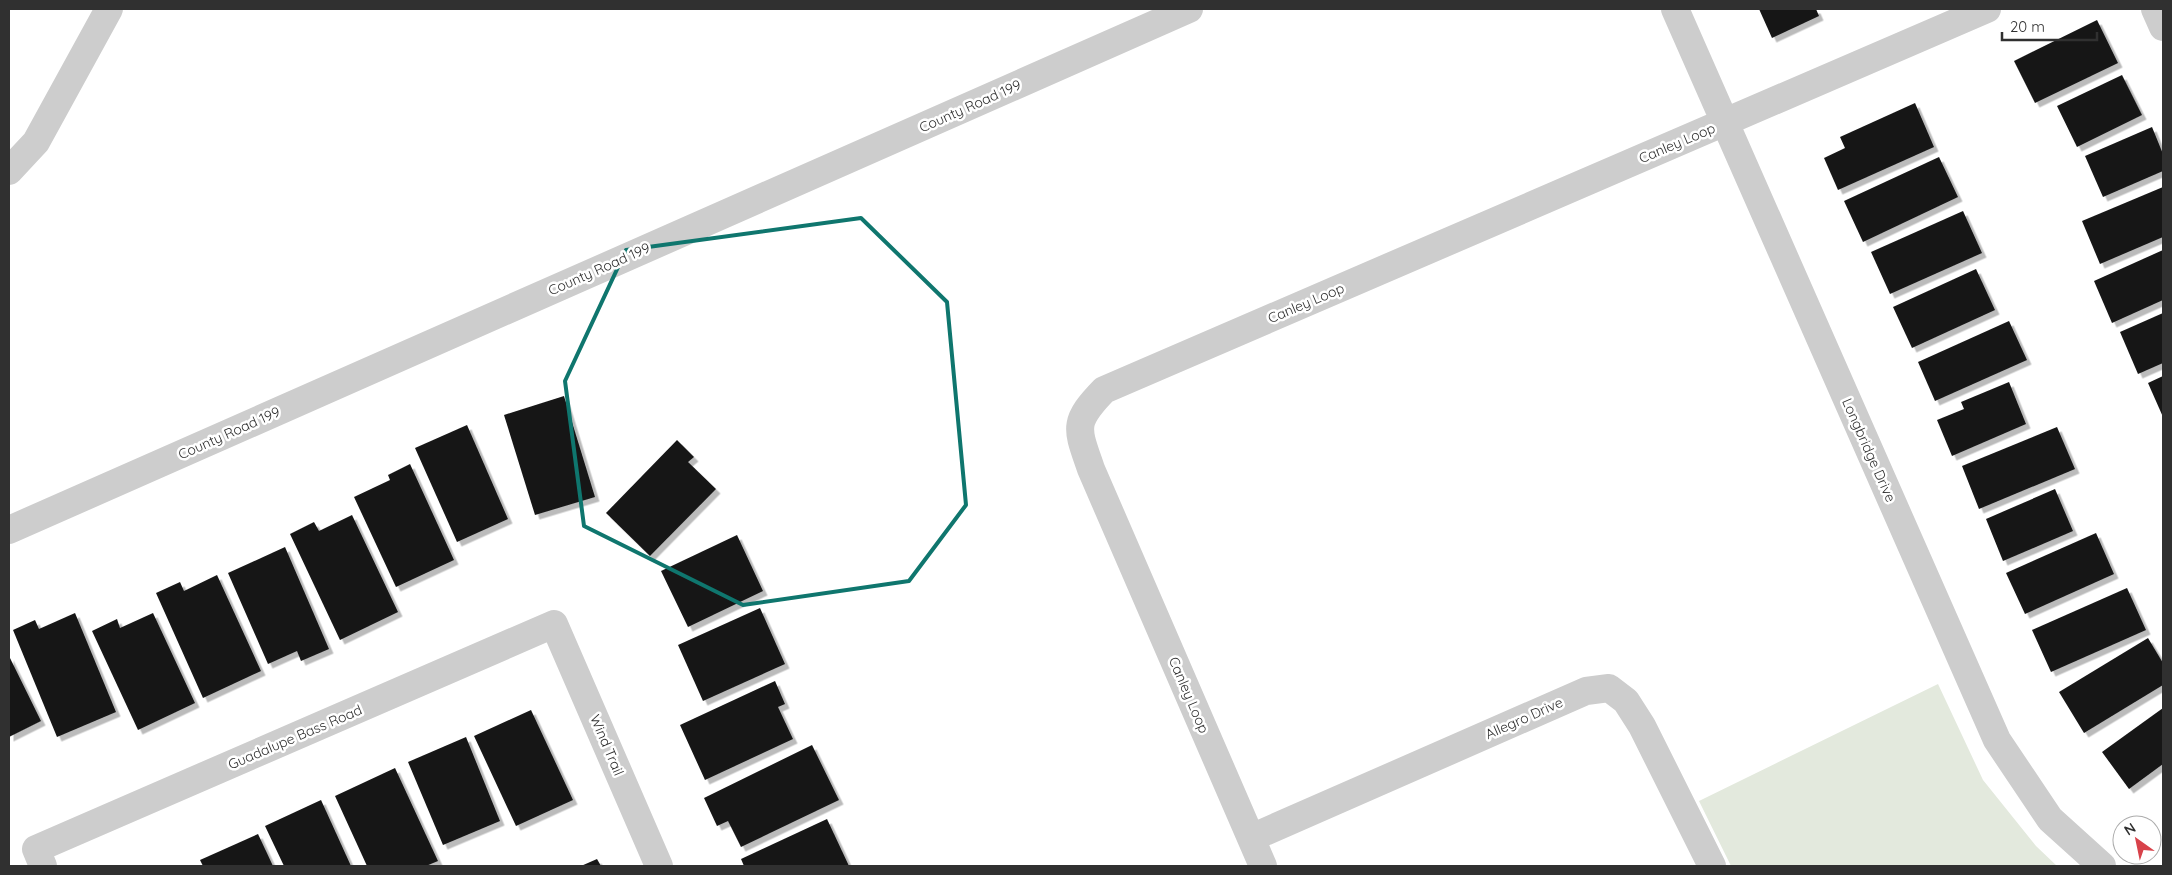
<svg xmlns="http://www.w3.org/2000/svg" width="2172" height="875" viewBox="0 0 2172 875" font-family="Quicksand,sans-serif">
  <style>
    .green { fill: #e3e9dd }
    .building { fill: #171717; filter: url(#shadow) }
    .lines { fill: none; stroke-linecap: round; stroke-linejoin: round }
    .minor { stroke: #cdcdcd; stroke-width: 28 }
    .marked { fill: none; stroke: #0f766e; stroke-width: 4; stroke-linejoin: round }
    .labels { text-anchor: middle; stroke-width: 5; stroke-linejoin: round; paint-order: stroke }
    .street-label { font-size: 14px; fill: #303030; stroke: #fff }
  </style>
  <defs>
    <filter id="shadow"><feDropShadow dx="4.5" dy="4.5" stdDeviation="0" flood-color="#0004"/></filter>
  </defs>
  <rect width="100%" height="100%" fill="#fff"/>
  <path class="green" d="M1938 684 1983 780 2036 846 2057 866H1731L1699 801Z"/>
  <path class="building" d="M1759 9H1816L1819 16 1772 38Z
    M2097 20 2118 63 2035 103 2014 61Z
    M2122 75 2142 115 2077 147 2057 106Z
    M1915 103 1934 147 1838 190 1824 158 1845 148 1840 137Z
    M2152 127 2163 154V171L2103 197 2085 156Z
    M1939 157 1958 197 1863 242 1844 201Z
    M2163 187V237L2100 264 2082 221Z
    M1963 211 1982 253 1890 294 1871 252Z
    M2163 250V300L2112 323 2094 281Z
    M1976 269 1995 310 1912 348 1893 307Z
    M2163 313V363L2138 374 2120 332Z
    M2009 321 2027 360 1935 401 1918 362Z
    M2163 376V417L2148 383Z
    M2009 382 2026 424 1952 456 1937 420 1964 409 1961 402Z
    M564 396 595 497 535 515 504 415Z
    M467 425 508 519 457 542 415 448Z
    M2057 427 2075 469 1979 509 1962 466Z
    M677 440 694 457 688 462 716 489 650 556 606 513Z
    M410 464 454 560 396 587 354 497 390 480 388 475Z
    M2055 489 2073 531 2003 561 1986 519Z
    M352 515 398 612 340 640 290 534 314 522 319 531Z
    M2096 533 2114 574 2025 614 2006 573Z
    M737 535 763 591 688 627 661 571Z
    M285 547 329 649 301 661 297 651 268 664 228 573Z
    M217 575 261 671 203 698 156 593 180 582 184 591Z
    M2127 588 2146 630 2051 672 2032 630Z
    M760 608 785 664 703 701 678 645Z
    M75 613 116 712 57 737 13 630 35 620 39 629Z
    M153 613 195 703 138 730 92 631 117 619 120 628Z
    M2148 638 2163 663V685L2084 733 2059 692Z
    M9 656 41 721 9 737Z
    M775 681 785 704 778 707 793 739 705 780 680 725Z
    M2163 708V764L2129 789 2102 752Z
    M531 710 573 800 516 826 474 736Z
    M466 737 500 821 443 845 408 762Z
    M812 745 839 800 741 847 728 821 717 826 704 798Z
    M395 768 438 861 426 866H367L335 796Z
    M321 800 351 866H284L265 826Z
    M827 819 849 866H744L741 859Z
    M258 834 273 866H203L200 860Z
    M597 859 601 866H581Z"/>
  <g class="lines">
    <path class="minor" d="M1675 9 1997 740 2050 819 2102 866
      M2155 9 2163 27
      M9 171 36 142 109 9
      M9 530 1189 9
      M1251 838 1586 691 1609 688 1626 701 1642 726 1712 866
      M43 866 36 849 554 624 659 866
      M1263 866 1091 469C1077 428 1072 423 1104 390L1987 9"/>
  </g>
  <path class="marked" d="M861 218 947 302 966 505 909 581 743 605 584 526 565 381 626 250Z"/>
  <g class="labels">
    <g class="street-label">
      <text transform="translate(970 106) rotate(-24)" y="5">County Road 199</text>
      <text transform="translate(1677 143) rotate(-23)" y="5">Canley Loop</text>
      <text transform="translate(599 269) rotate(-24)" y="5">County Road 199</text>
      <text transform="translate(1306 303) rotate(-23)" y="5">Canley Loop</text>
      <text transform="translate(229 433) rotate(-24)" y="5">County Road 199</text>
      <text transform="translate(1869 450) rotate(66)" y="5">Longbridge Drive</text>
      <text transform="translate(1189 695) rotate(67)" y="5">Canley Loop</text>
      <text transform="translate(1524 718) rotate(-24)" y="5">Allegro Drive</text>
      <text transform="translate(295 737) rotate(-23)" y="5">Guadalupe Bass Road</text>
      <text transform="translate(607 745) rotate(67)" y="5">Wind Trail</text>
    </g>
  </g>
  <rect width="2172" height="875" fill="none" stroke="#303030" stroke-width="20"/>
  <g transform="translate(2137 840) rotate(327)"><circle r="24" fill="#ffffff" stroke="#acacac"/>
  <path d="M0-4L9 19L0 12L-9 19Z" fill="#d8424a"/>
  <text y="-8" font-size="14" font-weight="bold" text-anchor="middle" fill="#303030">N</text>
  </g>
  <path d="M2002 32v8h95v-8" fill="none" stroke="#303030" stroke-width="2.5"/>
  <text x="2010" y="32" font-size="15" fill="#303030" stroke="#ffffff" stroke-width="4" paint-order="stroke">20 m</text>
</svg>
